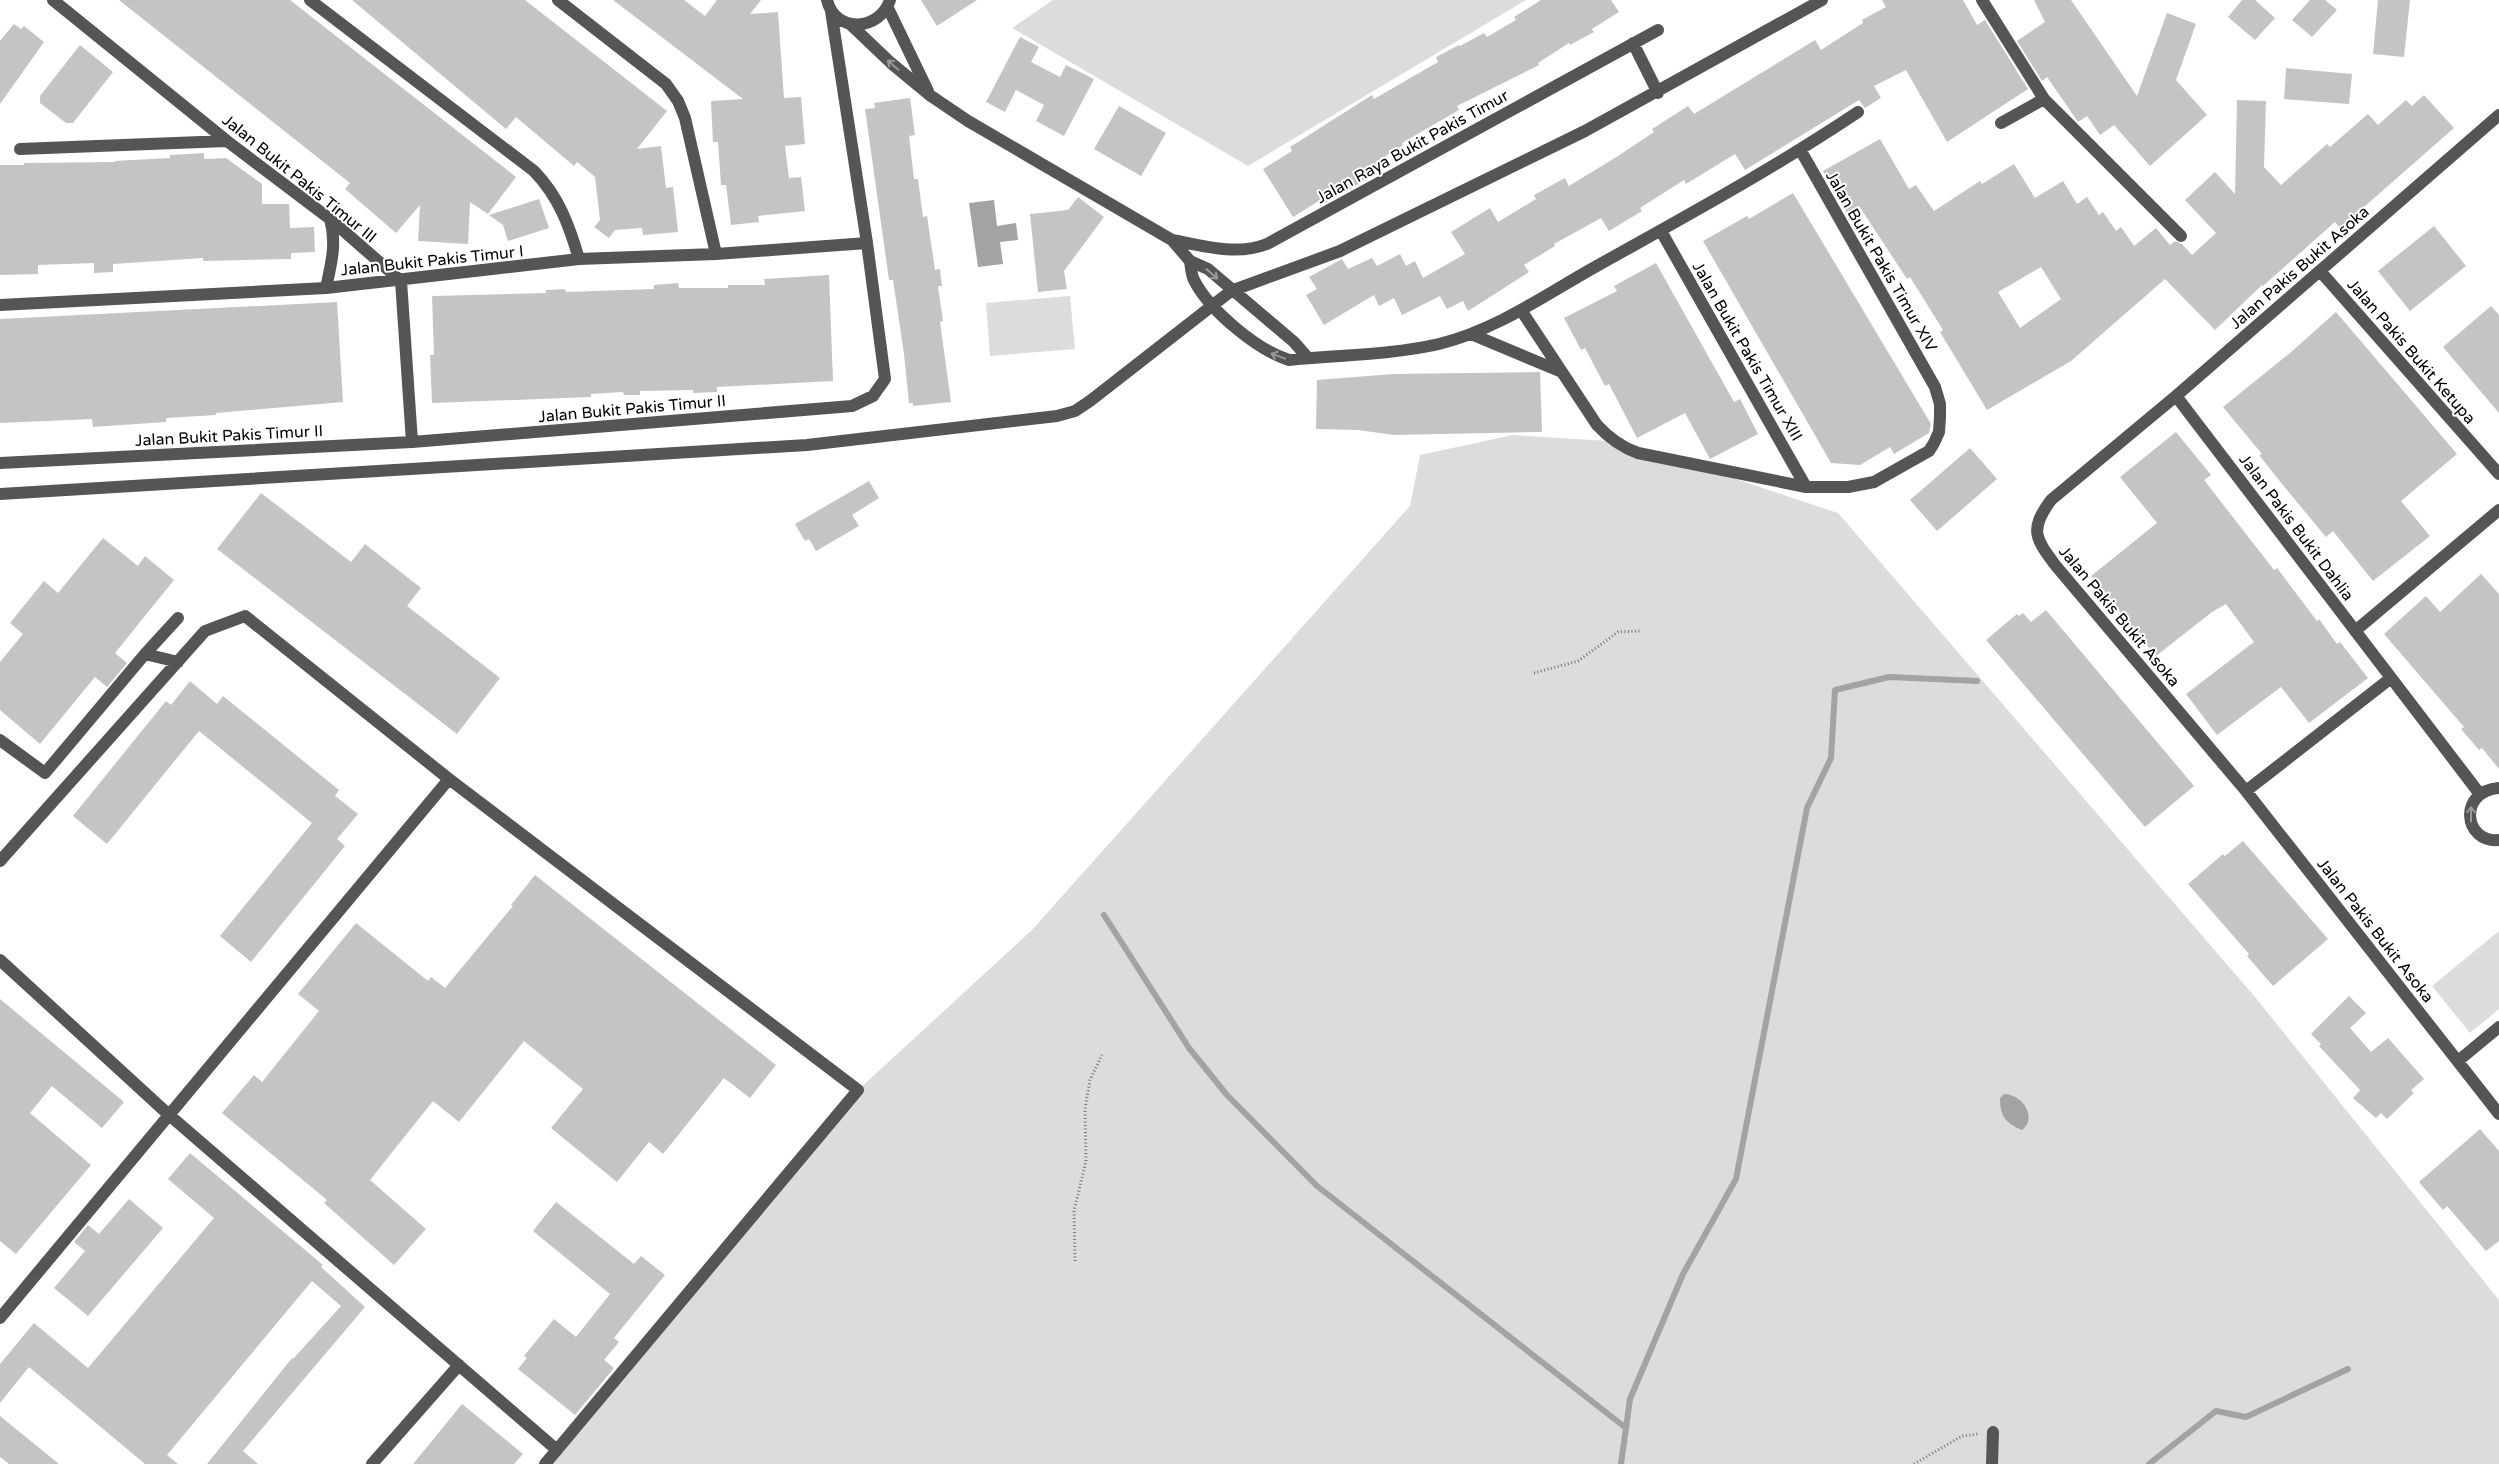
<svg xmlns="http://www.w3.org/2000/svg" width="2499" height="1464" viewBox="0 0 2499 1464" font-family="'Varela Round',sans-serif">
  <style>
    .green { fill: #dcdcdc }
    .water { fill: #a3a3a3 }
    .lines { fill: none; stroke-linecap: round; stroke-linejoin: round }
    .stream { stroke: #a3a3a3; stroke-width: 6 }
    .building { fill: #c4c4c4; fill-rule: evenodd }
    .path { stroke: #777; stroke-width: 3; stroke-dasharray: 1 2.5; stroke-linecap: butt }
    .minor { stroke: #555; stroke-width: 12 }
    .oneway { stroke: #999 }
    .labels { text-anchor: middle; stroke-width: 4; stroke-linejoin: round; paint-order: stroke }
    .street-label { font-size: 16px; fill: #000; stroke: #fff }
  </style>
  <rect width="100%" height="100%" fill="#fff"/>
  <path class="green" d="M1053 0H1526L1248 166 1012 28Z
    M1070 296 1075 349 990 356 986 303Z
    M1513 435 1624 442 1838 513 2255 997 2499 1300V1464H545L858 1090 1032 930 1410 506 1420 455Z
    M2499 931V1009L2470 1033 2432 986Z"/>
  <path class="water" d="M994 200 997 226 1016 223 1018 240 1000 242 1003 264 978 267 969 203Z
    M2004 1094C2022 1094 2038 1117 2022 1130 2006 1123 2000 1117 2000 1098Z"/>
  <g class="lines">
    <path class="stream" d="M1104 915 1189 1048 1227 1095 1317 1186 1626 1428
      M1621 1464 1630 1399 1683 1274 1736 1179 1807 808 1831 758 1835 690 1889 677 1977 681
      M2149 1464 2216 1411 2246 1417 2348 1369"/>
  </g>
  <path class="building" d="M119 0H290L516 177 488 214 470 202 468 244 418 241 420 205 396 233 345 189 350 183Z
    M352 0H525L667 111 637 149 661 146 666 188 673 187 678 232 643 235 642 228 615 230 609 238 594 227 600 220 595 177 577 162 574 166 516 117 506 129Z
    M613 0H684L705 16 717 0H761L750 14 778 12 784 98 801 97 805 144 785 146 789 178 801 177 805 211 758 216 759 222 731 225 726 185H721L718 142H713L711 101 743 99Z
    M921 0H977L937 26Z
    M1541 0H1611L1619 12 1592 29 1594 32 1570 45 1569 43 1538 63 1539 65 1457 106 1459 110 1402 143 1403 145 1375 163 1380 170 1350 189 1325 203 1322 199 1293 217 1263 169 1292 151 1290 147 1372 95 1374 99 1438 62 1436 57 1459 45 1460 46 1484 33 1487 37 1516 20 1514 17Z
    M1882 0H1963L1977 25 1985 20 2028 89 1947 142 1906 70 1874 86 1881 98 1865 108 1859 100 1745 170 1735 154 1686 184 1684 180 1640 208 1642 211 1609 231 1601 218 1554 244 1555 246 1524 265 1529 272 1468 311 1463 301 1447 309 1440 296 1402 315 1394 298 1379 306 1374 295 1324 325 1306 295 1317 289 1309 277 1342 259 1348 269 1372 258 1377 266 1400 254 1406 266 1415 261 1423 278 1465 254 1451 232 1490 208 1498 222 1536 199 1534 195 1565 178 1569 186 1618 156 1654 132 1652 129 1688 106 1694 114 1815 40 1821 50 1863 23 1862 20 1886 7Z
    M2034 0H2071L2137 96 2167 13 2196 24 2176 80 2207 115 2150 166 2114 125 2100 135 2087 116 2078 122 2047 77 2042 81 2017 41 2045 22Z
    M2242 0H2255L2275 18 2255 40 2228 17Z
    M2310 0H2325L2337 10 2312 37 2292 20Z
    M2378 0H2410L2404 57 2373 54Z
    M14 24 21 29 24 26 44 42 0 104V41Z
    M1020 37 1039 47 1031 62 1060 77 1066 65 1094 79 1064 136 1036 121 1044 105 1016 90 1005 112 986 102Z
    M80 45 113 72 73 123H66L40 103V96Z
    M2286 68 2352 74 2349 104 2284 99Z
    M2424 95 2454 128 2340 228 2335 222 2263 286 2262 285 2215 330 2165 279 2071 361 1987 410 1940 332 1943 330 1910 277 1907 279 1859 206 1847 213 1823 171 1880 139 1909 189 1916 185 1934 211 1980 181 1982 184 2014 164 2035 198 2063 181 2077 204 2087 197 2099 215 2103 212 2116 231 2121 227 2134 246 2156 228 2170 245 2175 241 2182 244 2192 255 2216 233 2185 200 2215 172 2235 194 2237 100 2266 101 2264 167 2281 185 2327 144 2330 147 2368 114 2378 125 2406 100 2412 106ZM2041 267 2061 299 2020 328 1998 292Z
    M910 98 915 135 909 136 914 179H918L923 217 927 216 935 270 940 269 942 286H938L943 321 940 322 951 402 913 406V403H909L904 354 893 280H889L865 109 875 108 874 103Z
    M1119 106 1166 133 1141 176 1094 149Z
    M204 153V159L226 158 262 184V204H289L290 228 314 227 315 252 291 253V259L203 261V258L113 264V272L94 273V263L38 265V274L0 275V165H24V163L116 162 114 161 170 158V155Z
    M1793 193 1931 424 1929 433 1894 454 1890 447 1860 465 1831 463 1703 241 1747 216 1749 219Z
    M1078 197 1104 217 1064 271 1067 289 1038 292 1030 214 1068 210Z
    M539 199 549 228 508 241 503 225 489 215Z
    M2434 226 2466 266 2410 311 2378 271Z
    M1656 263 1734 402 1740 399 1758 434 1710 459 1685 413 1637 438 1609 384 1605 386 1585 348 1581 350 1564 318 1617 291 1614 286Z
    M829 275 833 381 717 387V392L693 393V390L640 391V395H624L623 392 591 394V397L432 403 430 355H434L432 296 546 293V290L565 289 566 292 654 289V285L678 283 679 288H728V285H765L764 279Z
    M337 302 343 402 216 413V415L166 418V422L93 427 92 419 0 423V319Z
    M2491 306 2499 315V413L2443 347Z
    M2336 312 2457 454 2401 501 2430 536 2373 581 2333 531 2326 537 2282 484 2259 455 2262 454 2223 407 2290 353Z
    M1540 372 1542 432 1394 435 1358 430 1316 429 1317 380 1393 374Z
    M2176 432 2211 475 2204 480 2274 570 2277 568 2317 621 2319 619 2337 644 2340 642 2368 678 2309 723 2281 687 2217 735 2186 694 2254 642 2226 604 2212 612 2156 656 2091 576 2157 523 2120 477Z
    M1970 448 1997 479 1937 531 1910 500Z
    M869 481 879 498 852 515 859 526 816 551 809 539 805 541 795 524Z
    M261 493 351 562 365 544 421 588 407 606 500 678 457 734 217 549Z
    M103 538 138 566 145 556 174 580 115 653 127 663 107 687 95 677 40 744 0 710V662L23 634 10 623 44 581 58 593Z
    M2481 574 2499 594V769L2482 748 2479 750 2461 729 2464 727 2384 634 2426 596 2440 612Z
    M2046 610 2194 786 2145 827 1986 640 2017 614 2019 616 2023 613 2031 622Z
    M190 681 217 704 223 696 339 790 335 796 358 814 337 839 345 846 251 962 220 936 312 823 199 731 107 844 73 816 166 701 171 705Z
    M2243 841 2328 939 2273 986 2247 956 2249 954 2188 884 2223 854 2225 856Z
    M535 875 776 1065 750 1098 724 1078 663 1154 649 1142 617 1182 551 1128 583 1089 524 1041 459 1122 433 1101 370 1180 426 1229 394 1265 324 1203 327 1200 222 1113 254 1075 262 1082 319 1011 298 994 356 923 428 981 431 977 445 988 513 906 511 905Z
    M2349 996 2366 1013 2350 1028 2371 1052 2388 1038 2424 1079 2411 1090 2414 1093 2387 1119 2381 1113 2376 1118 2353 1098 2360 1090 2319 1046 2321 1044 2311 1034Z
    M0 999 124 1102 102 1128 52 1086 30 1113 91 1165 16 1254 0 1241Z
    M2480 1129 2499 1151V1241L2486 1251 2447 1206 2443 1210 2419 1182Z
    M190 1153 323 1265 321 1267 365 1307 243 1451 258 1464H207L292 1358 293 1359 341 1306 312 1281 167 1455 178 1464H145L29 1367 0 1403V1364L34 1323 88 1368 214 1218 168 1179Z
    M129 1199 163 1228 88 1316 54 1288 85 1251 74 1242 88 1225 99 1234Z
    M556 1202 634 1264 641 1256 665 1275 614 1338 619 1342 604 1360 614 1368 575 1415 518 1369 527 1358 524 1356 554 1319 576 1337 610 1294 533 1231Z
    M462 1404 523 1454 514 1464H413Z
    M0 1416 59 1464H9L0 1457Z"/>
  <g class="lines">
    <path class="path" d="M1534 673 1578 661 1618 632 1640 631
      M1075 1261 1074 1211 1086 1161 1085 1109 1090 1080 1102 1055
      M1914 1464 1962 1436 1978 1434"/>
    <path class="minor" d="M53 0 227 141 330 219 401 281 412 442
      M310 0 534 171C559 197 569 225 579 259
      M558 0 666 84 678 101 685 118 716 254
      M827 0C835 34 880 31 890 0
      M1982 0 2044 99 2181 236
      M888 8 928 91
      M851 25 891 63 931 96 968 121 1172 240 1190 261 1208 269 1294 342 1308 358
      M1633 43 1658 93
      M2499 115 2176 396 2051 500C2029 530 2035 538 2056 566L2246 791 2499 1114
      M2001 123 2044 99
      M20 149 227 141
      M1661 231 1806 487
      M1172 240C1203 246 1236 256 1267 244L1658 30
      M1190 261C1191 267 1191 274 1194 280 1209 310 1257 350 1289 360 1340 355 1390 355 1439 344 1496 330 1545 295 1595 267 1684 217 1773 169 1858 112
      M2320 271 2499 474
      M326 288C331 264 337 244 330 219
      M0 305 326 288 579 259 716 254 867 243
      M1521 310 1597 425C1609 438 1621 447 1638 453L1806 487H1848L1874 482 1929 451 1934 443 1939 432 1940 417V404L1935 387 1801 151
      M1471 334 1562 372
      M2176 396 2479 793
      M0 463 412 442 852 406 873 396 885 379 867 243 831 11
      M0 494 807 445 1057 416 1075 411 1090 401 1231 291 1340 251 1585 131 1822 0
      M2355 631 2499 510
      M145 654 178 618
      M0 740 45 773 145 654 178 662
      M2499 788C2458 791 2463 843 2499 840
      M2246 791 2391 678
      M0 861 205 631 245 616 449 779 858 1090 545 1464
      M0 960 168 1114 557 1450
      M2458 1061 2499 1027
      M0 1318 449 779
      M372 1464 459 1365
      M1992 1464 1993 1432"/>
  </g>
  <defs><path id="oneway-shaft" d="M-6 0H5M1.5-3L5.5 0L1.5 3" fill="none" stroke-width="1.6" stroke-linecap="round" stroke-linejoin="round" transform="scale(1.25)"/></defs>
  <g class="oneway">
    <use href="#oneway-shaft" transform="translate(893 65) rotate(-139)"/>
    <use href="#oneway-shaft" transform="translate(1212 274) rotate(41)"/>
    <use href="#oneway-shaft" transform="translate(1278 356) rotate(-160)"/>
    <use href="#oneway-shaft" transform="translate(2471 814) rotate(-90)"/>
  </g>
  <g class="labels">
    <g class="street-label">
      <text transform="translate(1412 146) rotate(-29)" y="6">Jalan Raya Bukit Pakis Timur</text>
      <text transform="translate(300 178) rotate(39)" y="6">Jalan Bukit Pakis Timur III</text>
      <text transform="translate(432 260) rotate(-6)" y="6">Jalan Bukit Pakis Timur I</text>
      <text transform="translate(1882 261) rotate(60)" y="6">Jalan Bukit Pakis Timur XIV</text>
      <text transform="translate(2299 267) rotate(-41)" y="6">Jalan Pakis Bukit Asoka</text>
      <text transform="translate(1748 351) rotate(60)" y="6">Jalan Bukit Pakis Timur XIII</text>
      <text transform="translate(2412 351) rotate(49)" y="6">Jalan Pakis Bukit Ketupa</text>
      <text transform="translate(632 408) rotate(-5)" y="6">Jalan Bukit Pakis Timur II</text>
      <text transform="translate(229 435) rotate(-3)" y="6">Jalan Bukit Pakis Timur II</text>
      <text transform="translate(2297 527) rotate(53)" y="6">Jalan Pakis Bukit Dahlia</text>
      <text transform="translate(2120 616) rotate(50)" y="6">Jalan Pakis Bukit Asoka</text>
      <text transform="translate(2376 930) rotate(52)" y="6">Jalan Pakis Bukit Asoka</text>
    </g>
  </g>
</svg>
